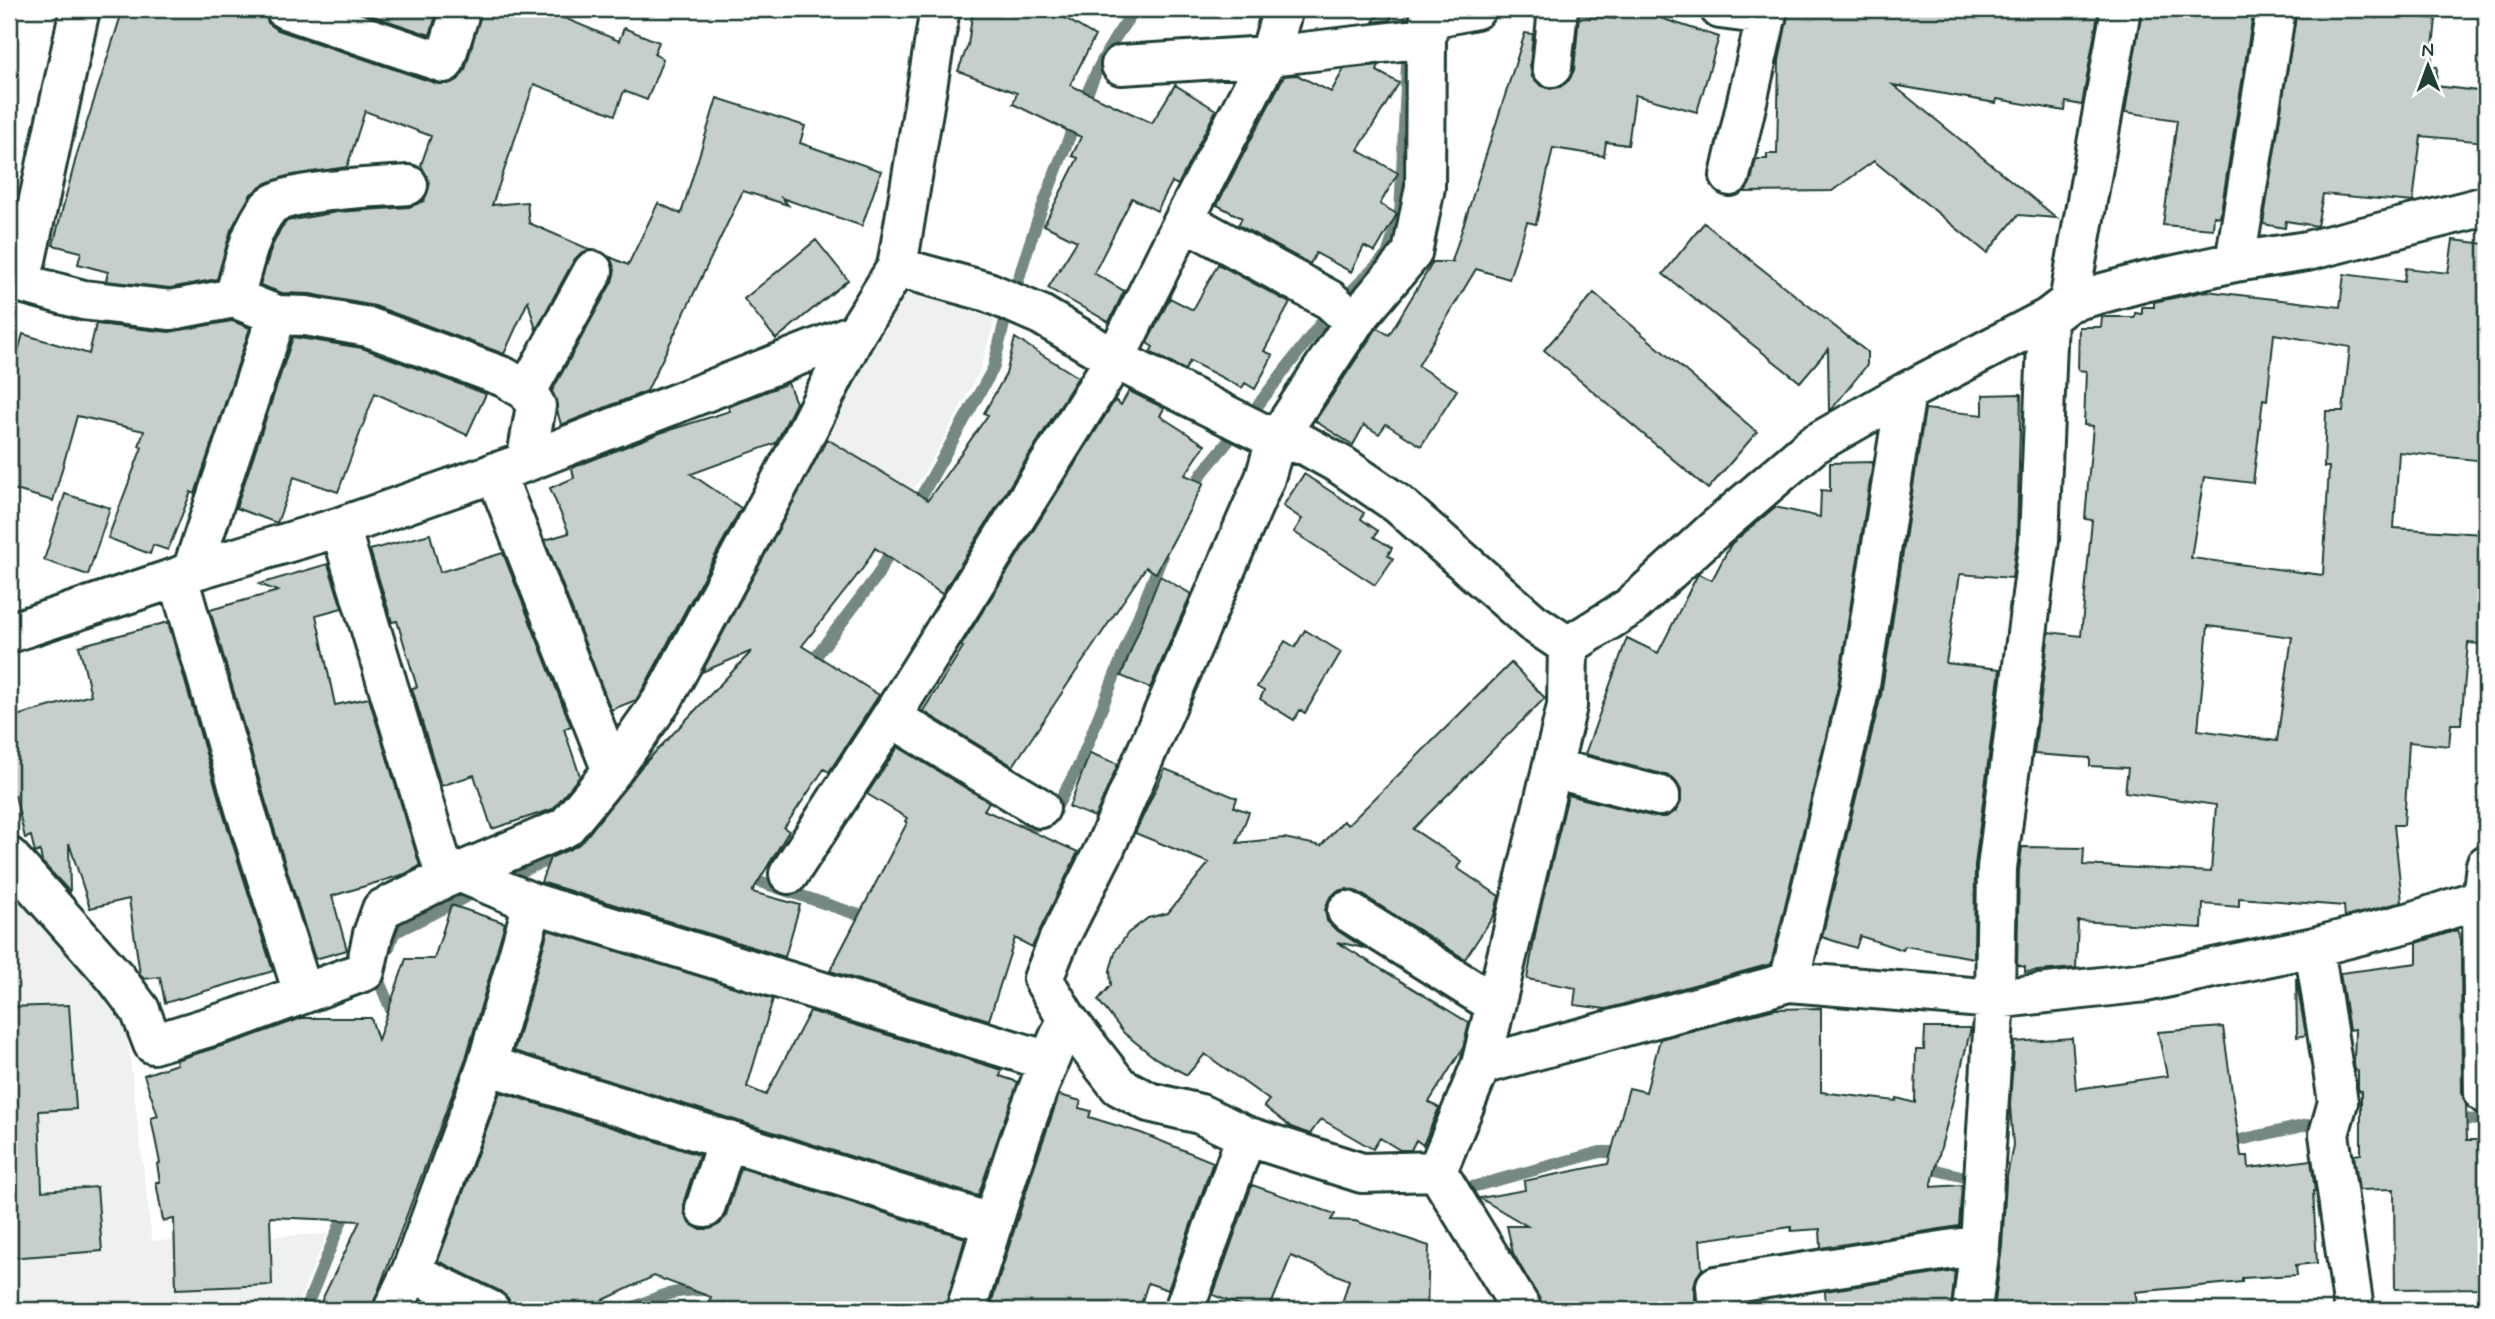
<svg xmlns="http://www.w3.org/2000/svg" width="2495" height="1319" viewBox="0 0 2495 1319" font-family="Mynerve,sans-serif">
  <style>
    .built { fill: #eef1f0 }
    .lines { fill: none; stroke-linecap: round; stroke-linejoin: round }
    .stream { stroke: #758883; stroke-width: 12 }
    .building { fill: #c7cfcc; stroke: #1f3d34; stroke-width: 2; fill-rule: evenodd }
    .minor-casing { stroke: #1f3d34; stroke-width: 44 }
    .minor { stroke: #fff; stroke-width: 38 }
  </style>
  <rect width="100%" height="100%" fill="#fff"/>
  <filter id="ink" filterUnits="userSpaceOnUse"><feTurbulence type="fractalNoise" baseFrequency=".0143" numOctaves="2"/><feDisplacementMap in="SourceGraphic" scale="14" xChannelSelector="R" yChannelSelector="G"/><feConvolveMatrix kernelMatrix="1 2 1 2 8 2 1 2 1" color-interpolation-filters="sRGB"/></filter>
  <g filter="url(#ink)">
    <path class="built" d="M922 291 962 303 995 320 979 372 938 449 870 562 780 499 871 342 901 297Z
      M9 889 106 994 126 1026 152 1241 327 1234 295 1310H9Z"/>
    <g class="lines">
      <path class="stream" d="M1408 35 1411 9
        M1018 281C1032 232 1050 185 1069 138 1089 88 1102 51 1136 9
        M1190 492 1203 472 1255 409 1324 319 1387 255 1400 215 1407 63
        M914 509 993 369 1004 324
        M807 668 877 576 895 543
        M1010 831 1048 823 1080 763 1162 557
        M745 877 874 920
        M500 880 564 854
        M389 947 394 933 480 890
        M383 967 379 981 396 1022
        M2452 1119 2486 1120
        M2222 1144 2307 1125
        M1920 1166 1965 1177 2016 1184 2022 1183
        M1472 1187 1600 1152H1626
        M305 1310 348 1205
        M628 1310C658 1296 672 1290 706 1290"/>
    </g>
    <path class="building" d="M123 9H264L268 23 278 30 438 84H448L458 80 465 70 482 9H543L619 41 624 28 659 42 654 54 663 59 647 100 624 91 615 115 534 84 492 205 527 202 529 223 591 250 581 253 574 260 536 330 528 301 504 354 375 306 310 294 282 293 260 285 272 246 281 228 287 221 337 212 409 207 424 201 430 183 421 165 431 136 365 111 347 167 287 176 267 183 251 194 231 230 217 279 170 288 106 281 108 272 78 264 81 252 53 245 77 154Z
      M352 9H438L430 35Z
      M973 9H1050L1095 36 1070 85 1152 123 1175 85 1216 110 1178 185 1172 182 1157 211 1132 198 1094 273 1124 291 1109 322 1048 288 1077 241 1044 225 1078 158 1072 156 1081 137 1013 104 1017 93 958 71 968 45Z
      M1382 9H1393L1390 20 1373 22Z
      M1789 9H2099L2082 105 2066 102 2065 111 1997 99 1996 103 1893 85 2057 218 2018 215 1987 253 1874 161 1832 191 1744 192 1751 181 1756 159H1767V154H1777L1779 61Z
      M2142 9H2254L2220 217 2214 216 2213 229 2163 225 2177 120 2125 112Z
      M2297 9H2330L2377 18V14L2436 19 2431 67H2437L2436 86 2486 92V142L2421 136 2413 202 2323 194 2317 226 2286 221 2285 228 2263 224Z
      M1616 10 1642 12 1719 37 1697 112 1635 95 1628 145 1606 142 1604 156 1553 148 1536 224 1527 222 1509 279 1476 269 1418 366 1457 390 1421 446 1386 424 1379 434 1364 425 1353 445 1315 421 1377 328 1389 335 1433 262H1454L1452 261 1525 33 1533 34 1530 65 1532 77 1540 85 1550 89 1560 87 1569 80 1574 70 1579 15 1615 19Z
      M1379 65 1377 71 1399 83 1358 150 1398 173 1380 204 1397 214 1375 252 1364 246 1351 272 1316 253 1310 264 1238 225 1242 218 1217 205 1284 76 1297 75 1331 92 1344 69Z
      M717 98 805 126 800 143 881 171 862 226 782 198 788 205 743 191 647 391 561 425 552 391 612 282 615 270 610 257 628 265 658 203 681 214Z
      M1704 223 1867 352V365L1831 410 1829 411 1828 349 1800 382 1663 274Z
      M816 240 848 280 776 339 744 299Z
      M2453 240 2486 244V461L2399 452 2394 528 2482 534V543L2486 544V582L2481 644 2468 643 2461 724H2451L2449 746 2409 742 2404 825H2394L2402 902 2345 917 2344 906 2239 898V907L2203 904 2202 928 2078 921 2076 968 2025 972V967L2017 965 2019 870 2022 847 2084 848 2083 865 2211 872 2216 805 2125 792 2128 768 2090 766V758L2034 754 2049 632 2081 636 2092 520 2085 519 2093 426 2084 425 2086 371 2078 370 2079 327H2101L2102 317H2135V313L2142 314V307H2154V302L2206 291 2340 307 2344 274 2404 282 2406 268 2448 273ZM2274 334 2350 347 2343 411H2326L2324 467H2329L2323 575 2191 558 2204 477 2253 483 2263 399 2267 400ZM2208 626 2292 637 2277 741 2198 730Z
      M1218 264 1290 303 1264 351 1273 355 1255 389 1245 383 1242 388 1190 361 1185 370 1150 352 1153 347 1147 343 1170 298 1193 310Z
      M1594 293 1757 432 1708 489 1544 350Z
      M232 321 250 328 195 494 191 492 168 550 153 545 150 554 108 538 142 447 139 446 144 431 77 416 53 501 9 488V382L23 334 89 354 96 324 169 332Z
      M293 337 362 348 486 394 467 435 375 393 338 492 294 477 277 523 236 508Z
      M1015 338 1078 377 942 594 875 548 863 568 802 646 879 695 829 772 824 769 784 828 789 831 752 892 800 905 785 957 541 882 550 858 575 847 583 841 642 766 752 651 702 672 827 439 928 500 988 415 984 413 1006 374Z
      M788 383 796 403 776 443 691 474 741 508 644 687 636 700 611 710 545 540 569 533 550 488 574 478 572 468 660 433 730 411 728 407Z
      M1129 391 1164 408 1160 416 1205 445 1185 475 1204 483 1156 573 1146 567 1013 766 923 711 963 647 961 646 1115 400 1121 405Z
      M2021 394 2017 538 2012 578 1960 574 1946 663 2000 669 1975 865 1974 958 1905 946 1903 950 1860 936 1856 948 1822 937 1881 695 1925 409 1983 415V395Z
      M1873 462 1838 687 1771 964 1606 1009 1574 1005 1576 988 1527 979 1538 919 1568 795 1655 817H1666L1676 811 1681 802V790L1675 780 1666 775 1585 754 1627 638 1658 653 1698 574 1712 580 1731 544 1775 507 1820 517 1821 490 1830 491V463Z
      M1304 474 1364 513 1361 519 1378 531 1374 537 1392 548 1388 555 1393 559 1375 585 1294 532 1302 519 1283 506Z
      M65 494 110 508 88 575 44 560Z
      M430 534 440 572 503 553 571 726 564 729 580 776 553 809 492 829 474 775 441 786 412 688 417 687 397 621 392 622 370 550Z
      M328 564 342 608 316 615 335 705 369 698 420 866 405 874 332 896 347 950 315 959 266 803 210 610 278 591 259 584Z
      M1160 576 1191 594 1150 688 1121 676Z
      M168 622 224 816 273 971 165 1003 160 977 144 979 140 974 129 899 90 908 69 843 70 892 42 862 40 851 35 853 31 836 25 838 15 795 9 797V718L91 695 79 646Z
      M1305 630 1341 652 1305 713 1300 710 1294 720 1260 699 1264 691 1257 687 1285 641 1295 647Z
      M1511 663 1545 698 1413 829 1461 861 1457 868 1499 896 1494 915 1465 959 1358 892 1347 889 1337 891 1329 899 1325 910 1327 921 1335 929 1364 948 1337 942 1469 1023 1463 1048 1429 1102 1439 1108 1423 1145 1416 1140 1411 1150H1400L1380 1138 1373 1149 1321 1119 1310 1134 1291 1127 1264 1106 1269 1100 1205 1054 1187 1075 1155 1058 1124 1033 1098 1000 1111 985 1110 970 1116 950 1128 933 1148 918 1168 913 1209 863 1135 833 1165 769 1237 798 1234 807 1249 812 1237 843 1284 838 1321 846 1343 821 1348 825Z
      M898 747 989 802 984 810 1078 852 1032 947 1015 938 989 1020 830 971 907 823 905 821 907 818 867 794Z
      M1090 753 1118 764 1095 817 1069 807Z
      M451 905 505 923 466 1058 371 1310H317L360 1221 270 1217 272 1285 176 1289 174 1219 163 1221 156 1182H160L157 1164 160 1163 151 1118 158 1116 144 1075 177 1064 176 1060 244 1039 302 1018H371L378 1040 406 959H434Z
      M548 930 773 999 747 1087 766 1095 810 1011 1002 1070 1000 1076 1018 1082 978 1196 514 1051Z
      M2457 930 2461 941 2462 1093 2466 1105 2467 1140H2486V1288L2395 1289 2394 1189 2359 1190 2354 1155 2361 1154V1091H2358V1071L2355 1070 2354 1064 2355 1029 2349 1030 2340 973 2417 963V943Z
      M2296 978 2306 1035 2297 1037Z
      M69 1005 76 1109 39 1111 42 1191 97 1187 102 1251 9 1258V1007Z
      M1821 1008V1092L1896 1101 1897 1098 1915 1103 1916 1050H1924L1925 1028H1971L1931 1187 1962 1185 1959 1226 1821 1248 1820 1229 1791 1231V1227L1700 1240 1702 1269 1696 1278 1694 1287 1696 1310H1627V1305L1572 1310 1573 1303 1542 1304 1513 1253 1507 1226H1527L1480 1198 1525 1190 1524 1181 1608 1164 1629 1088 1646 1092 1660 1039 1775 1009Z
      M2223 1027 2241 1156H2248L2249 1168 2311 1160 2315 1191H2313L2317 1263 2296 1265 2297 1275 2242 1278V1282L2135 1292 2137 1301 2069 1310H1994L2002 1246 2006 1182 2013 1145 2010 1105 2014 1042 2072 1038 2076 1089 2167 1076 2158 1032Z
      M500 1092 699 1155 684 1201V1212L689 1223 699 1229H710L720 1224 726 1215 741 1168 965 1238 945 1310H705L711 1297 654 1276 595 1304 594 1310H512L508 1298 500 1291 438 1261Z
      M1059 1095 1081 1101 1079 1108 1091 1111 1089 1117 1141 1133 1213 1162 1168 1290 1148 1283 1139 1310H989L1033 1170Z
      M1252 1185 1335 1214 1331 1220 1355 1221 1429 1246 1427 1310H1340L1349 1280 1291 1256 1269 1310H1250L1213 1295Z
      M1955 1271 1951 1310H1826L1825 1291Z
      M421 1301 440 1310H417Z"/>
    <g class="lines">
      <defs>
        <path id="minor" d="M80 9 21 283 83 300 171 310 234 298 277 315 306 316 368 327 504 377 527 391 536 406 526 462
          M285 9 444 63 461 9
          M1720 9 1766 15
          M1431 18 1476 9
          M1121 65 1269 56 1426 38
          M1552 67 1558 9
          M1730 176 1768 9
          M1184 220 1330 300 1354 322
          M2235 262 2276 9
          M897 267 988 292 1041 315 1115 359 1276 440 1305 445 1341 465 1398 504 1532 622 1568 646
          M234 298C243 268 249 231 269 207 284 190 382 187 408 185
          M2069 302 2121 9
          M527 391 593 271
          M495 472 612 771
          M340 527 446 878
          M192 571 277 315
          M178 577 245 809 303 993
          M9 633 178 577 192 571 340 527 526 462 856 333
          M1568 646 1630 607 1713 531 1813 445 1906 392 2048 318 2069 302 2144 282 2235 262 2307 251 2486 206
          M891 717 1040 808
          M1552 768 1660 796
          M9 857 116 978 140 1010 153 1044 238 1018 365 971 373 934 382 909 446 878 566 827 612 771 663 699 793 458 856 333 897 267 940 9
          M461 873 533 903 1048 1061
          M789 874 891 717 1115 359 1184 220 1270 54 1283 9
          M1347 911 1495 1004
          M2314 947 2338 1102 2329 1134 2354 1310
          M1789 982 1859 691 1906 392
          M1067 1019 1119 1086 1149 1102 1200 1114 1246 1136 1362 1173 1437 1171
          M487 1065 993 1224
          M1481 1065 1789 982 1995 999 2146 982 2314 947 2411 922 2486 897
          M2484 1093 2482 898 2486 865
          M1437 1171 1481 1065 1567 706 1568 646
          M1437 1171 1522 1310
          M705 1208 727 1140
          M411 1272 490 1310
          M393 1310 411 1272 487 1065 533 903
          M966 1310C996 1212 1025 1112 1067 1019L1043 979 1059 939 1105 848 1265 478 1276 440 1354 322 1412 253 1425 187 1426 38 1432 9
          M1184 1310 1246 1136
          M1718 1310 1716 1286 1980 1245
          M1972 1310 1980 1245 1995 999 1997 868 2039 540 2048 318"/>
      </defs>
      <use href="#minor" class="minor-casing"/>
      <use href="#minor" class="minor"/>
    </g>
  </g>
  <rect width="2495" height="1319" fill="none" stroke="#fff" stroke-width="35"/>
  <rect x="18" y="18" width="2460" height="1284" fill="none" stroke="#1f3d34" stroke-width="2.5" filter="url(#ink)"/>
  <g transform="translate(2428 66) rotate(359)" stroke="#ffffff" stroke-width="5" paint-order="stroke">
  <path d="M0-5L12 26L0 18L-12 26Z" fill="#1f3d34"/>
  <text y="-10" font-size="19" font-weight="bold" text-anchor="middle" fill="#1f3d34">N</text>
  </g>
</svg>
